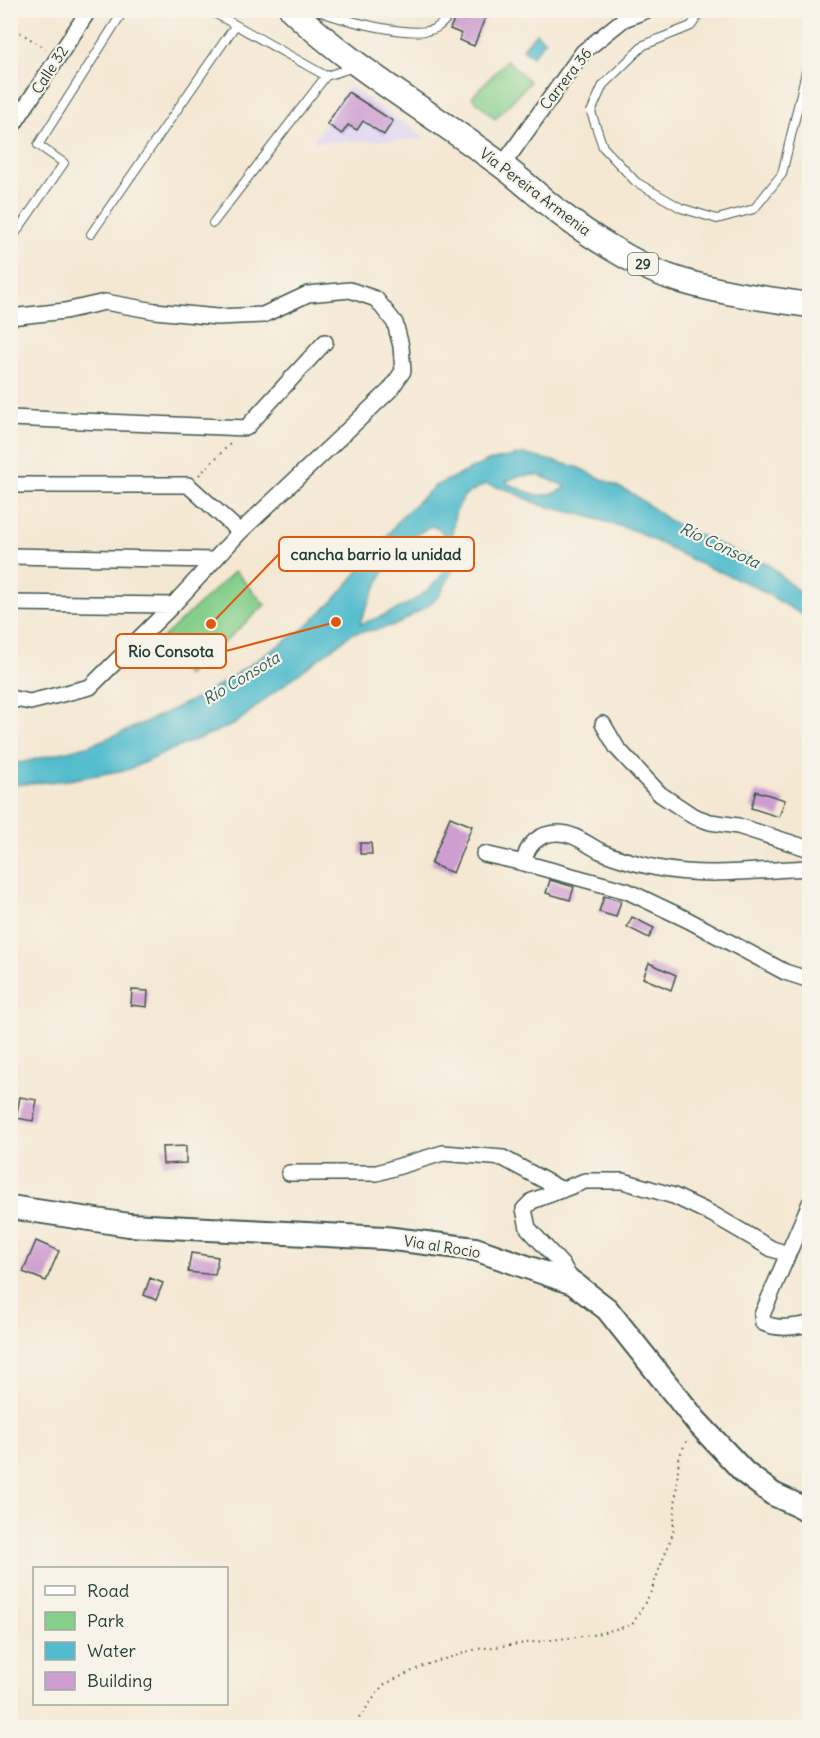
<svg xmlns="http://www.w3.org/2000/svg" width="820" height="1738" viewBox="0 0 820 1738" font-family="Delius,sans-serif">
  <style>
    .built { fill: #dfd5f5 }
    .green { fill: #85cf8b; stroke: #528660; stroke-width: 1.5 }
    .water { fill: #51bccd; stroke: #387c80; stroke-width: 1.5; fill-rule: evenodd }
    .building { fill: #ce9ed0 }
    .lines { fill: none; stroke-linecap: round; stroke-linejoin: round }
    .service-casing { stroke: #3f574c; stroke-width: 10 }
    .minor-casing { stroke: #3f574c; stroke-width: 18 }
    .secondary-casing { stroke: #3f574c; stroke-width: 26 }
    .primary-casing { stroke: #3f574c; stroke-width: 27 }
    .path { stroke: #3f574c; stroke-width: 2; stroke-dasharray: 1.5 4.5; stroke-linecap: butt }
    .service { stroke: #fff; stroke-width: 8 }
    .minor { stroke: #fff; stroke-width: 15 }
    .secondary { stroke: #fff; stroke-width: 22 }
    .primary { stroke: #fff; stroke-width: 24 }
    .labels { text-anchor: middle; stroke-width: 4.5; stroke-linejoin: round; paint-order: stroke }
    .shield { fill: #f7f3e8; stroke: #60746a; stroke-width: 1.5 }
    .shield-label { font-size: 14px; font-weight: bold; fill: #1f3d34 }
    .street-label { font-size: 15px; fill: #1f3d34; stroke: #f7f3e8 }
    .water-label { font-size: 16px; font-style: italic; fill: #2c5d5a; stroke: #f7f3e8 }
    .leader { fill: none; stroke: #de580e; stroke-width: 2 }
    .callout-dot { fill: #de580e; stroke: #f7f3e8; stroke-width: 2 }
    .callout { fill: #f7f3e8; stroke: #de580e; stroke-width: 2 }
    .callout-label { font-size: 16px; text-anchor: middle; font-weight: bold; fill: #1f3d34 }
  </style>
  <rect width="100%" height="100%" fill="#f7f3e8"/>
  <filter id="ink" filterUnits="userSpaceOnUse"><feTurbulence type="fractalNoise" baseFrequency=".0167" numOctaves="2"/><feDisplacementMap in="SourceGraphic" scale="12" xChannelSelector="R" yChannelSelector="G"/><feConvolveMatrix kernelMatrix="1 2 1 2 8 2 1 2 1" color-interpolation-filters="sRGB"/></filter>
  <filter id="wash" filterUnits="userSpaceOnUse"><feTurbulence type="fractalNoise" baseFrequency=".008" numOctaves="4" result="noise"/><feDisplacementMap in="SourceGraphic" scale="24" xChannelSelector="R" yChannelSelector="G"/><feGaussianBlur stdDeviation="1.35" result="paint"/><feColorMatrix in="noise" values="0 0 0 0 0 0 0 0 0 0 0 0 0 0 0 0 0 1.4 0 .05"/><feComposite in="paint" operator="in"/></filter>
  <g filter="url(#wash)">
    <rect width="100%" height="100%" fill="#f4e8d3"/>
    <path class="built" d="M348 86 427 139 313 142Z"/>
    <path class="green" d="M507 60 530 82 495 119 472 97Z
      M235 571 265 605 187 676 157 643Z"/>
    <path class="water" d="M536 33 545 41 532 57 523 49Z
      M523 454 577 467 633 494 670 521 736 553 768 564 809 601V619L754 586 696 562 636 531 587 516 541 505 508 490 485 484 464 496 455 513 452 534 455 566 439 596 426 607 398 624 379 629 353 633 273 693 235 724 171 750 130 769 69 780 11 785V761L20 763 87 746 126 731 199 697 226 681 303 629 332 602 373 555 401 517 435 486 488 461ZM538 475 563 485 566 488C541 501 533 494 509 484L506 481 519 476ZM430 526 439 528C476 577 397 613 360 624 362 615 367 606 371 598 386 563 397 547 430 526Z"/>
    <g id="blocks">
      <path class="building" d="M458 10H480L487 13 474 46 459 40 462 34 450 29Z
        M348 92 393 121 384 135 363 121 357 130 348 125 342 134 327 124Z
        M756 791 785 800 779 817 751 808Z
        M450 817 472 826 453 873 431 864Z
        M360 843H371L372 854H360Z
        M550 880 574 887 570 900 546 893Z
        M604 896 621 901 616 917 599 912Z
        M632 917 654 928 649 938 627 927Z
        M649 963 676 975 671 990 643 978Z
        M132 990 148 991 147 1007 131 1005Z
        M20 1097 37 1100 33 1121 16 1118Z
        M186 1146V1163L163 1164 162 1147Z
        M36 1241 59 1251 46 1281 23 1272Z
        M191 1253 218 1257 215 1275 188 1272Z
        M150 1278 163 1283 156 1300 144 1295Z"/>
    </g>
  </g>
  <g filter="url(#ink)">
    <use href="#blocks" fill-opacity="0" stroke="#3f574c" stroke-width="1.5"/>
    <g class="lines">
      <defs>
        <path id="service" d="M209 10 326 76
          M316 10C339 19 415 40 436 28 443 24 448 17 452 10
          M702 10 691 26 644 45 603 85 591 112 603 147 636 182 681 208 717 219 754 209 782 174 810 55
          M213 223 326 76 354 67
          M91 234 235 26
          M10 241 64 163 38 145 124 10"/>
        <path id="minor" d="M10 130 89 10
          M502 166 583 52 624 19 647 10
          M10 317 65 311 105 302 155 311 217 317 263 315 308 294 350 290 376 299 395 323 401 346 403 371 390 390 240 532 173 605 90 687 30 702 10 698
          M10 418 246 428 325 342
          M10 485H188L240 532
          M10 556 214 560
          M10 603 173 605
          M603 724 617 748 660 794 693 816 710 822 738 826 810 849
          M484 854 524 863 627 891 688 920 785 972 810 980
          M524 863C526 845 539 833 558 833 574 833 586 844 600 851 618 859 638 864 657 868 704 878 762 870 810 868
          M289 1173H377L443 1153 503 1158 562 1190
          M788 1254 762 1315 763 1323C779 1330 793 1327 810 1324
          M573 1283 563 1266 528 1228 524 1209 532 1201 585 1181H623L674 1196 712 1214 772 1249 788 1254 810 1203"/>
        <path id="secondary" d="M10 1207 129 1225 385 1238 475 1249 573 1283 607 1309 696 1421 745 1473 773 1494 810 1511"/>
        <path id="primary" d="M292 10C355 70 432 113 501 165 522 180 540 198 561 214 590 236 633 263 667 276 712 292 762 298 810 305"/>
      </defs>
      <use href="#service" class="service-casing"/>
      <use href="#minor" class="minor-casing"/>
      <use href="#secondary" class="secondary-casing"/>
      <use href="#primary" class="primary-casing"/>
      <path class="path" d="M10 26 46 49
        M199 475 231 443
        M352 1728 383 1685 425 1665 477 1649 592 1635 632 1625 650 1594 673 1533 679 1457 687 1440"/>
      <use href="#service" class="service"/>
      <use href="#minor" class="minor"/>
      <use href="#secondary" class="secondary"/>
      <use href="#primary" class="primary"/>
    </g>
  </g>
  <g class="labels">
    <rect class="shield" x="628" y="253" width="30" height="22" rx="4.5"/>
    <g class="shield-label">
      <text x="643" y="269">29</text>
    </g>
    <g class="street-label">
      <text transform="translate(50 70) rotate(-57)" y="5">Calle 32</text>
      <text transform="translate(566 79) rotate(-52)" y="5">Carrera 36</text>
      <text transform="translate(535 192) rotate(37)" y="5">Vía Pereira Armenia</text>
      <text transform="translate(442 1247) rotate(9)" y="5">Via al Rocio</text>
    </g>
    <g class="water-label">
      <text transform="translate(720 545) rotate(25)" y="6">Río Consota</text>
      <text transform="translate(241 678) rotate(-31)" y="6">Río Consota</text>
    </g>
  </g>
  <path class="leader" d="M211 624L279 554M336 622L226 651"/>
  <g class="callout-dot">
    <circle cx="211" cy="624" r="6"/>
    <circle cx="336" cy="622" r="6"/>
  </g>
  <g class="callout">
    <rect x="279" y="537" width="195" height="34" rx="6"/>
    <rect x="116" y="634" width="110" height="34" rx="6"/>
  </g>
  <g class="callout-label">
    <text x="376" y="560">cancha barrio la unidad</text>
    <text x="171" y="657">Rio Consota</text>
  </g>
  <rect width="820" height="1738" fill="none" stroke="#f7f3e8" stroke-width="36"/>
  <rect x="33" y="1567" width="195" height="138" fill="#f7f3e8" stroke="#a1aaa0" stroke-width="1.5"/>
  <rect x="45" y="1586" width="30" height="9" fill="#ffffff" stroke="#a1aaa0" stroke-width="1.5"/>
  <text x="87" y="1597" font-size="18" fill="#1f3d34">Road</text>
  <rect x="45" y="1612" width="30" height="18" fill="#85cf8b" stroke="#a1aaa0" stroke-width="1.5"/>
  <text x="87" y="1627" font-size="18" fill="#1f3d34">Park</text>
  <rect x="45" y="1642" width="30" height="18" fill="#51bccd" stroke="#a1aaa0" stroke-width="1.5"/>
  <text x="87" y="1657" font-size="18" fill="#1f3d34">Water</text>
  <rect x="45" y="1672" width="30" height="18" fill="#ce9ed0" stroke="#a1aaa0" stroke-width="1.5"/>
  <text x="87" y="1687" font-size="18" fill="#1f3d34">Building</text>
</svg>
